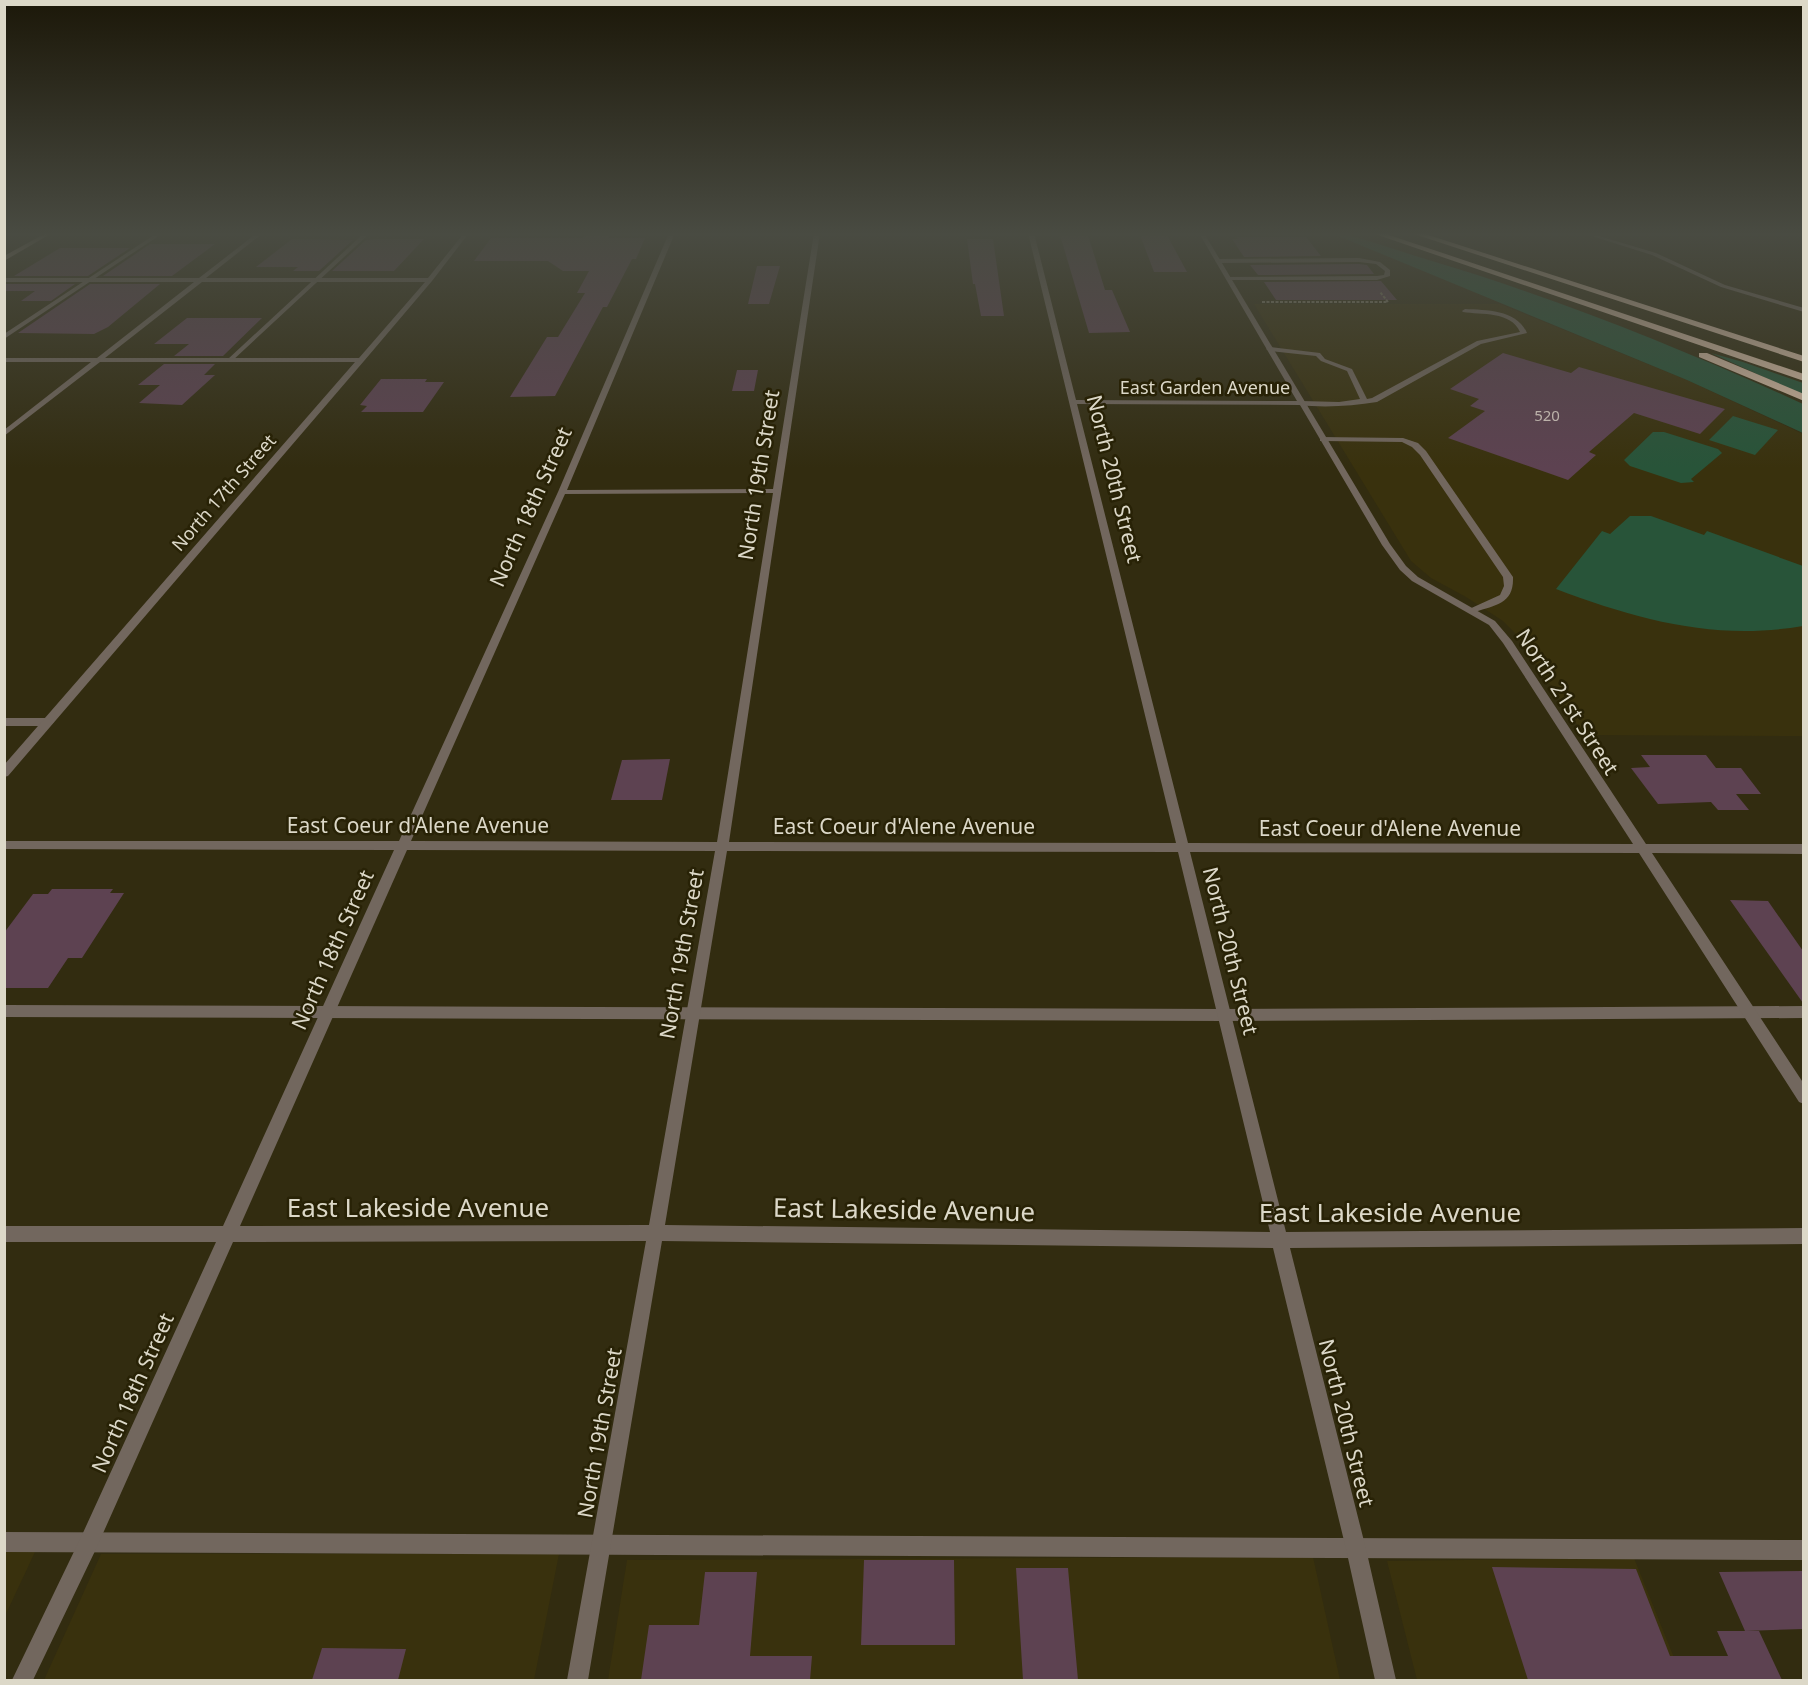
<svg xmlns="http://www.w3.org/2000/svg" width="1808" height="1685" viewBox="0 0 1808 1685" font-family="'Noto Sans',sans-serif">
  <style>
    .built { fill: #39310d }
    .green { fill: #285439 }
    .building { fill: #5d4251 }
    .lines { fill: none; stroke-linecap: round; stroke-linejoin: round }
    .path { stroke: #86816b; stroke-width: 2; stroke-dasharray: 3 1.5; stroke-linecap: butt }
    .service { fill: #72675e; fill-rule: evenodd }
    .minor { fill: #72675e; fill-rule: evenodd }
    .secondary { fill: #9a897a; fill-rule: evenodd }
    .motorway { fill: #d5baa3; fill-rule: evenodd }
    .labels { text-anchor: middle; stroke-width: 5; stroke-linejoin: round; paint-order: stroke }
    .far-number-label { font-size: 15px; fill: #bcb2aa }
    .far-street-label { font-size: 18px; fill: #dcd8c8; stroke: #282206 }
    .street-label { font-size: 21px; fill: #dcd8c8; stroke: #282206 }
    .near-street-label { font-size: 26px; fill: #dcd8c8; stroke: #282206 }
  </style>
  <rect width="100%" height="100%" fill="#322c10"/>
  <path class="built" d="M1254 304H1500L1687 380 1803 434V736L1584 735 1516 634 1503 621 1466 597 1431 578 1411 561Z
    M5 1552H35L5 1616Z
    M101 1554H559L534 1680H44Z
    M1313 1557 1340 1680H608L627 1560Z
    M1634 1558 1683 1680H1417L1387 1561Z"/>
  <path class="green" d="M1331 233C1351 233 1398 251 1419 257 1551 296 1679 347 1803 404V433L1687 380Z
    M1711 353 1743 362 1803 383V395Z
    M1733 416 1778 430 1755 455 1709 440Z
    M1653 432H1664L1718 449 1722 453 1691 479 1694 482 1681 483 1630 466 1624 460Z
    M1630 516H1651L1704 535 1707 531 1803 566V626C1716 641 1638 620 1556 589L1602 531 1610 534Z"/>
  <path class="building" d="M585 235H610L608 238H645L636 259H632L607 307H603L555 396 510 397 547 337H558L585 293H577L589 271H563L548 261H474L491 238H583Z
    M1060 235H1088L1105 290H1112L1130 332 1089 333Z
    M1140 235H1167L1187 272H1154Z
    M1237 237H1306L1321 256 1244 257 1232 239H1238Z
    M292 239 353 240 319 271H293L298 267H256Z
    M375 239H424L394 271H332L366 240Z
    M967 239H993L1004 316H981L975 284H973Z
    M150 244H215L172 276H103Z
    M60 248H130L88 276H14Z
    M1359 264 1367 265 1374 274 1258 275 1250 265Z
    M757 266H780L769 304H748Z
    M1381 281 1397 300H1276L1264 282Z
    M4 284H75L51 301H21L35 291H4Z
    M90 284H160L108 327 94 334 18 333Z
    M187 318H262L223 356H174L189 344H154Z
    M1503 353 1571 373 1579 367 1725 409 1700 434 1634 413 1589 452 1596 455 1568 480 1448 438 1485 411 1470 406 1479 399 1450 389Z
    M164 364H215L204 375H215L182 405 139 403 160 385H138Z
    M737 370H758L754 391H732Z
    M381 379H427L425 382H444L423 412H361L367 406 360 405Z
    M1641 755H1706L1716 768H1741L1761 794H1736L1749 810H1718L1711 802 1658 804 1631 768 1650 767Z
    M670 759 662 800H611L622 760Z
    M52 889H113L110 893H124L82 958H68L48 988H4V933L33 894H48Z
    M1730 900 1768 901 1803 951V1003Z
    M864 1560H954L955 1645H861Z
    M1492 1567 1636 1569 1670 1656H1728L1717 1631H1759L1782 1680H1528Z
    M1016 1568H1068L1078 1680H1023Z
    M1803 1571V1629L1745 1631 1719 1572Z
    M705 1572H757L750 1656H812L810 1680H641L649 1625H699Z
    M322 1648 406 1649 398 1680H312Z"/>
  <g class="lines">
    <path class="path" d="M1262 302H1388L1380 292"/>
    <path class="service" d="M157 233H163L4 339V334Z
      M364 233H370L232 361H228V359Z
      M1359 258 1380 262 1390 270V276L1377 280H1228L1226 277 1377 276 1384 275 1385 271 1376 264 1359 262 1218 263 1215 261 1218 259Z
      M1465 309C1487 310 1517 310 1527 333L1481 344 1377 402C1352 406 1325 408 1299 405L1298 403 1302 401 1339 402 1360 399 1347 371 1321 361 1316 356 1269 351 1266 349 1269 347 1320 353 1325 359 1352 369 1367 399 1372 398 1477 341 1520 332C1511 311 1481 315 1463 312L1462 311Z
      M1320 437 1403 438 1418 443 1426 451 1513 577C1514 604 1496 605 1475 612L1472 613 1467 610 1500 595 1504 586 1503 577 1420 455 1412 447 1402 442 1323 441H1320Z
      M4 718H49L54 722 49 726H4Z
      M4 1005 1224 1009 1804 1006V1018L1224 1021 4 1017Z
      M4 1532 1804 1540V1560L4 1552Z"/>
    <path class="minor" d="M257 233H263L206 278H428L464 233H469L432 281 364 361 8 776 4 777V765L355 362H100L4 436V430L91 362H4V358H97L194 282H4V278H199ZM202 282H425L359 358H105Z
      M669 233H675L567 490 773 489 814 233H820L729 842 1176 843 1028 233H1034L1076 400 1297 401 1199 233H1204L1390 544 1406 566 1418 577 1495 621 1512 641 1646 844H1804V854L1652 853 1804 1084V1104L1799 1102 1639 853 1190 852 1286 1232 1804 1228V1244L1290 1248 1366 1549 1396 1680H1375L1346 1549 1273 1248 662 1241 588 1680H567L646 1241 233 1242 96 1549 33 1680H12L82 1535 216 1242H4V1226H223L394 850 4 849V841H399L558 492ZM1077 404 1300 405 1382 545 1400 570 1412 581 1489 625 1503 643 1633 844 1188 843ZM773 493 717 842 411 841 565 494ZM407 850 715 851 649 1225 240 1226ZM727 851 1178 852 1270 1232 665 1225Z
      M1582 233H1589L1656 253 1725 285 1804 308V312L1721 287 1652 255Z"/>
    <path class="secondary" d="M46 233H52L4 261V256Z"/>
    <path class="motorway" d="M1372 233H1383L1804 374V381Z
      M1411 233H1422L1804 356V362Z
      M1699 353H1707L1804 394V401L1699 357Z"/>
  </g>
  <linearGradient id="sky" x2="0" y2="1"><stop stop-color="#1c1809"/><stop offset="0.5" stop-color="#494b42"/><stop offset="1" stop-color="#494b42" stop-opacity="0"/></linearGradient>
  <rect width="1808" height="468" fill="url(#sky)"/>
  <g class="labels">
    <g class="far-number-label">
      <text x="1547" y="421">520</text>
    </g>
    <g class="far-street-label">
      <text x="1205" y="394">East Garden Avenue</text>
      <text transform="translate(224 493) rotate(-49)" y="6">North 17th Street</text>
    </g>
    <g class="street-label">
      <text transform="translate(759 475) rotate(-81)" y="7">North 19th Street</text>
      <text transform="translate(1114 479) rotate(76)" y="7">North 20th Street</text>
      <text transform="translate(531 507) rotate(-66)" y="7">North 18th Street</text>
      <text transform="translate(1567 702) rotate(57)" y="7">North 21st Street</text>
      <text x="418" y="833">East Coeur d'Alene Avenue</text>
      <text x="904" y="834">East Coeur d'Alene Avenue</text>
      <text x="1390" y="836">East Coeur d'Alene Avenue</text>
      <text transform="translate(333 950) rotate(-66)" y="7">North 18th Street</text>
      <text transform="translate(1230 951) rotate(76)" y="7">North 20th Street</text>
      <text transform="translate(682 954) rotate(-80)" y="7">North 19th Street</text>
      <text transform="translate(133 1393) rotate(-66)" y="7">North 18th Street</text>
      <text transform="translate(1346 1423) rotate(76)" y="7">North 20th Street</text>
      <text transform="translate(600 1433) rotate(-80)" y="7">North 19th Street</text>
    </g>
    <g class="near-street-label">
      <text x="418" y="1217">East Lakeside Avenue</text>
      <text transform="translate(904 1210) rotate(1)" y="9">East Lakeside Avenue</text>
      <text x="1390" y="1222">East Lakeside Avenue</text>
    </g>
  </g>
  <rect width="1808" height="1685" fill="none" stroke="#dcd8c8" stroke-width="12"/>
</svg>
